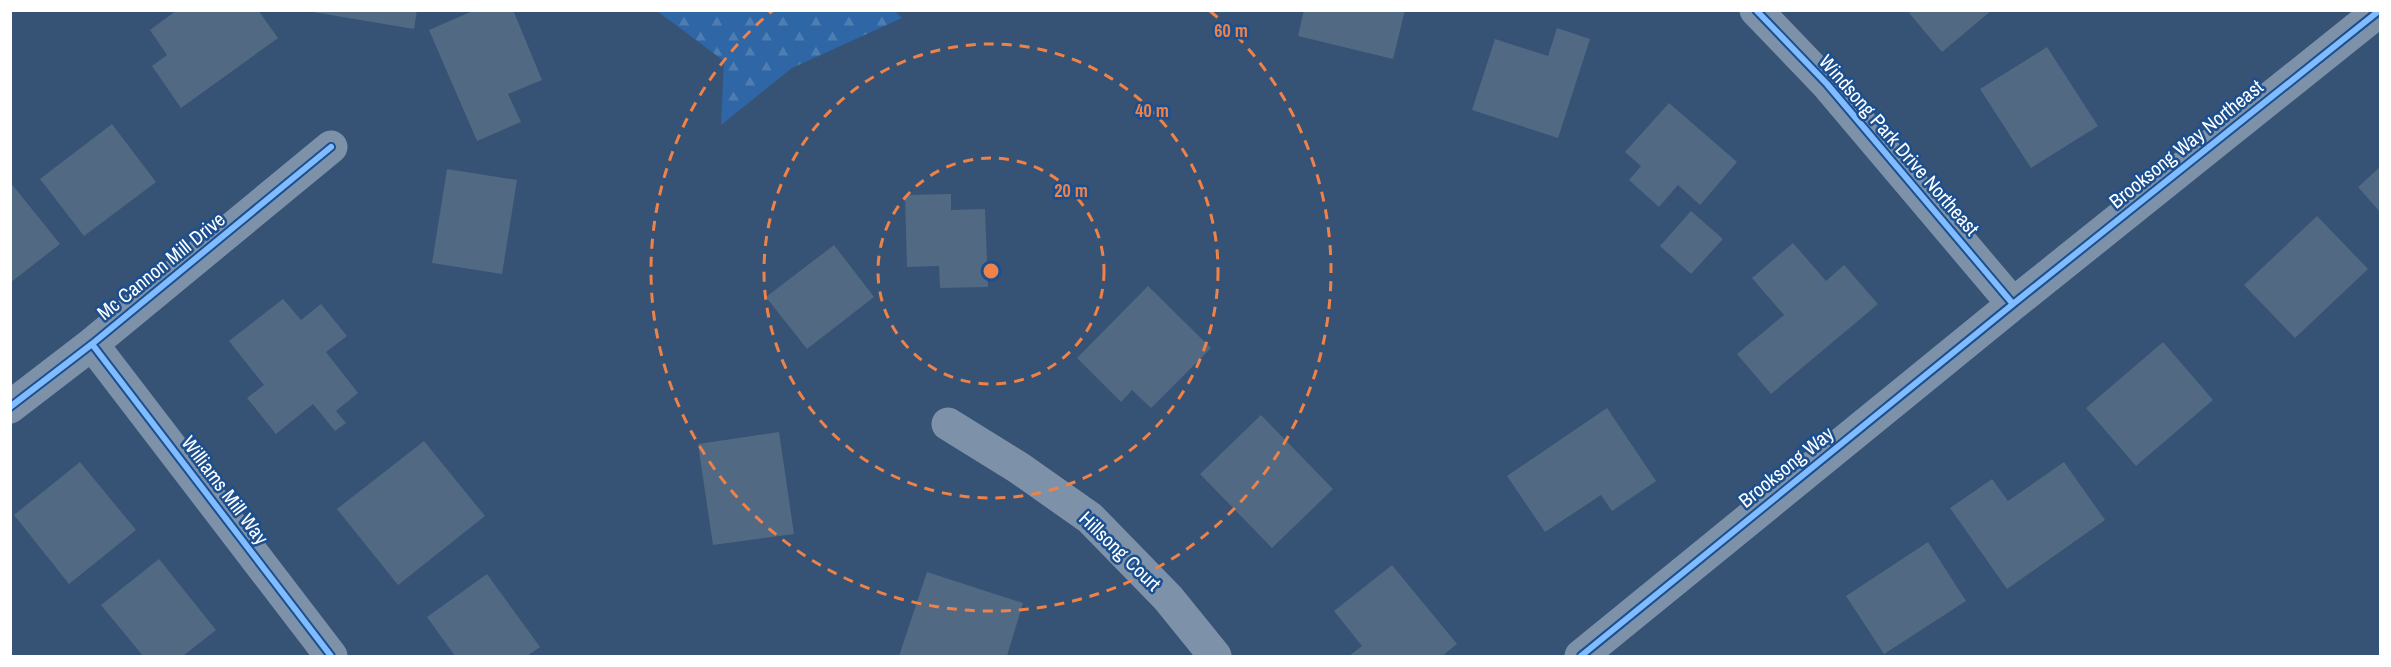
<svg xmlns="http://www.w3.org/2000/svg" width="2391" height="667" viewBox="0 0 2391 667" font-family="'Archivo Narrow',sans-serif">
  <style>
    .forest { fill: url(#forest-firs) }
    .building { fill: #526984 }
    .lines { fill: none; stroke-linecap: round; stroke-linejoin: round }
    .minor { stroke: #7d92a8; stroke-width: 33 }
    .cycleway-casing { stroke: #1b4f8f; stroke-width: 10 }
    .cycleway { stroke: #80bcff; stroke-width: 6 }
    .ring { fill: none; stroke: #ee8249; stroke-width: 3; stroke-dasharray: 10 8 }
    .labels { text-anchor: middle; stroke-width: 5; stroke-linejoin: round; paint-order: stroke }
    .street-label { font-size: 20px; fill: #fff; stroke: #1b4f8f }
    .centre { fill: #ee8249; stroke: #1b4f8f; stroke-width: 3 }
    .ring-label { font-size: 18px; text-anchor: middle; font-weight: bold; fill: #ee8249; stroke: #1b4f8f; stroke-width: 5; stroke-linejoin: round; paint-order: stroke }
  </style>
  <defs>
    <pattern id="forest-firs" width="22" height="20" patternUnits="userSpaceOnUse" patternTransform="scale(1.5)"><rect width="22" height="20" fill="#2f66a5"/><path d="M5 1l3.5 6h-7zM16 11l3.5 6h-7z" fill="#4e7db2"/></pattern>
  </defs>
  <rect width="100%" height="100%" fill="#365274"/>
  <path class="forest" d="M895 11 902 18 792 68 721 125 724 61 657 11Z"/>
  <path class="building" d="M177 10H258L278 38 181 108 152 66 167 55 150 30Z
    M301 10H417L414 29Z
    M475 10H513L542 80 508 94 521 122 477 141 429 30Z
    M1304 10H1405L1393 59 1298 36Z
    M1913 10H1992L1942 52 1909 13Z
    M1557 28 1590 39 1558 138 1472 110 1495 39 1548 56Z
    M2047 47 2098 126 2031 168 1980 89Z
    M1669 103 1737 162 1700 205 1678 185 1659 207 1629 180 1641 166 1625 152Z
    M112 124 156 182 84 236 40 179Z
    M2380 167V212L2358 187Z
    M447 169 517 180 502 274 432 263Z
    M10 182 60 244 10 283Z
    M951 194V210L985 209 988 287 940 288 939 266 907 267 905 195Z
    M1691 211 1723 239 1691 274 1660 246Z
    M2317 216 2368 269 2295 338 2244 285Z
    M1793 243 1826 281 1844 265 1878 304 1771 394 1737 354 1784 315 1752 278Z
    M834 245 874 297 807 349 766 297Z
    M1148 286 1211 348 1151 408 1132 390 1121 402 1077 358Z
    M283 299 301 320 321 304 347 336 326 352 358 393 336 411 346 423 335 431 313 404 276 434 247 398 264 385 229 341Z
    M2163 342 2213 400 2136 466 2086 408Z
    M1607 408 1656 481 1612 511 1601 495 1545 532 1507 476Z
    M1261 415 1333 489 1272 548 1200 474Z
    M779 432 794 534 713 545 698 444Z
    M424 441 485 516 398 585 337 509Z
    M80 462 136 530 69 584 14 515Z
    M2064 462 2105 520 2007 589 1950 508 1992 479 2008 501Z
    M1928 542 1966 601 1884 654 1846 596Z
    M159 559 216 630 183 656H143L101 605Z
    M1392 565 1457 644 1442 656H1349L1362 646 1334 611Z
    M927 572 1023 603 1007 656H899Z
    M487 574 540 647 527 656H455L427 617Z"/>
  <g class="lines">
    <path class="minor" d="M1756 10 1827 84 2013 304
      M92 344 331 656
      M10 407 92 344 331 147
      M948 424 1019 468 1090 518 1168 598 1215 656
      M1581 656 2013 304 2380 10"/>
    <defs>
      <path id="cycleway" d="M1756 10 1827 84 2013 304
        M92 344 331 656
        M10 407 92 344 331 147
        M1581 656 2013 304 2380 10"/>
    </defs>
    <use href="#cycleway" class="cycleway-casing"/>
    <use href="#cycleway" class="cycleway"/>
  </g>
  <g class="ring">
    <circle cx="991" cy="271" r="113"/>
    <circle cx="991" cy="271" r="227"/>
    <path d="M1210 11A340 340 0 1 1 772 11"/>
  </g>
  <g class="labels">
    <g class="street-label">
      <text transform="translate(2186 144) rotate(-39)" y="7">Brooksong Way Northeast</text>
      <text transform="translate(1899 145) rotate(49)" y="7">Windsong Park Drive Northeast</text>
      <text transform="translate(161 266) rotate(-39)" y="7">Mc Cannon Mill Drive</text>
      <text transform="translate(1786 467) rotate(-39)" y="7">Brooksong Way</text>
      <text transform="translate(225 490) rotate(53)" y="7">Williams Mill Way</text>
      <text transform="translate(1120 551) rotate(44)" y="7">Hillsong Court</text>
    </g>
  </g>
  <circle cx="991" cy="271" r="9" class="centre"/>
  <g class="ring-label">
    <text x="1231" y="37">60 m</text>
    <text x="1152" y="117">40 m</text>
    <text x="1071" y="197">20 m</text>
  </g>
  <rect width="2391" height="667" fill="none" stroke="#ffffff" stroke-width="24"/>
</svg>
